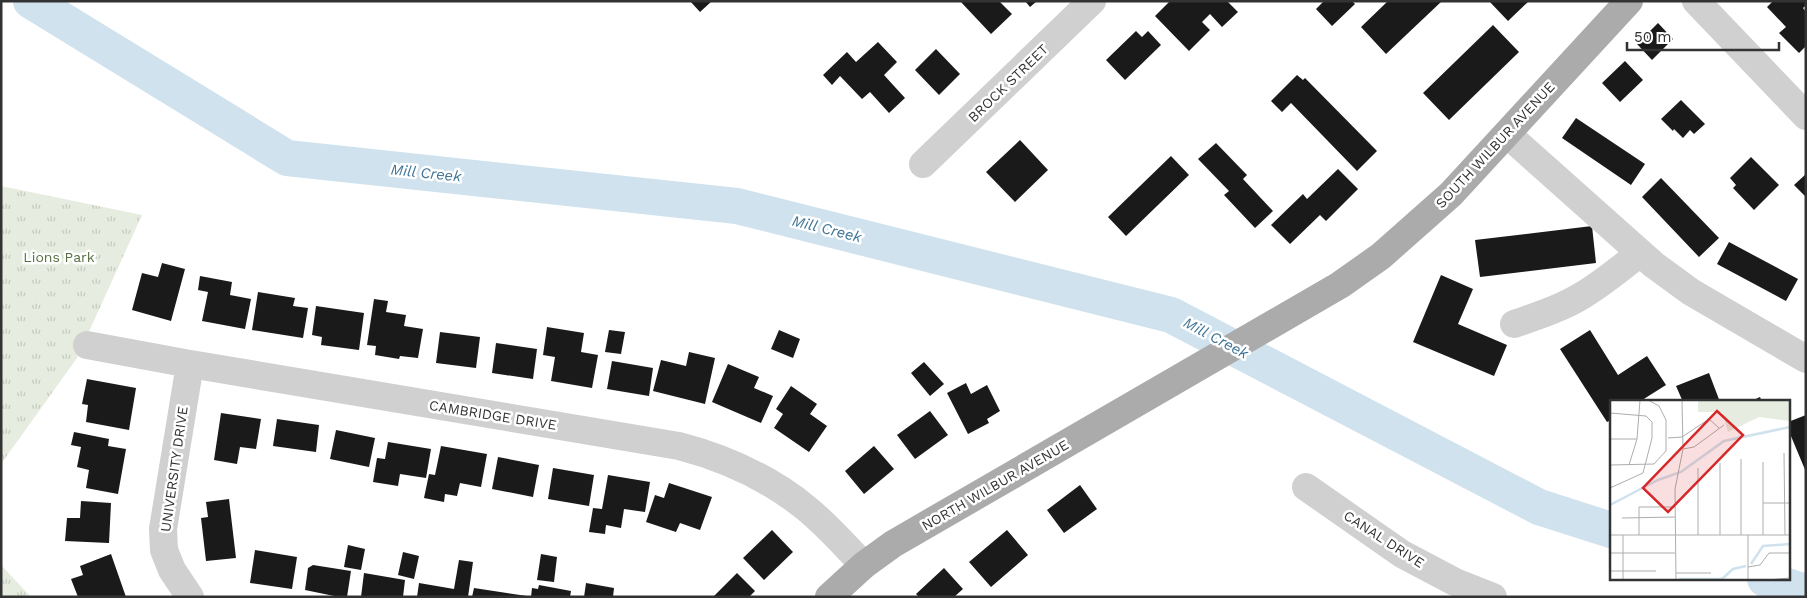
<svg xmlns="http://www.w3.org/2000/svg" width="1807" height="598" viewBox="0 0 1807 598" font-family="'Work Sans',sans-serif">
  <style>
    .grass { fill: url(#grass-tufts) }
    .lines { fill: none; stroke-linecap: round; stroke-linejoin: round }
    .river { stroke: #cfe2ee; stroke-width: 36 }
    .building { fill: #1a1a1a }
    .minor { stroke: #d0d0d0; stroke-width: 28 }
    .major { stroke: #ababab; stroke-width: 28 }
    .labels { text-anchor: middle; stroke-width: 5; stroke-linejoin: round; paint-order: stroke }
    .street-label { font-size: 14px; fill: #333; stroke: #fff }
    .park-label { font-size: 14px; fill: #56703f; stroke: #fff }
    .water-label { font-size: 15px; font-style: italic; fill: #3f7597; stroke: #fff }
    .inset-river { fill: none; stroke: #cfe2ee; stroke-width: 2.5 }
    .inset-road { fill: none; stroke: #adadad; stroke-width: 1 }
    .view { fill: #d62828; fill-opacity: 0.15; stroke: #d62828; stroke-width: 2.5 }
    .inset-edge { fill: none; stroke: #333; stroke-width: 2.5 }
  </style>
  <defs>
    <pattern id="grass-tufts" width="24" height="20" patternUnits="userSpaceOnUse" patternTransform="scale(1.25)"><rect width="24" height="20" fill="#e6ecdf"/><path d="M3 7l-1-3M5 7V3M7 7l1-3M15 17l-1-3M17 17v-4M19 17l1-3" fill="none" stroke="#c6cbc0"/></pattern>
  </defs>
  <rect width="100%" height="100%" fill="#fff"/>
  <path class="grass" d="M1 186 142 215 77 358 1 464Z
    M1 565 31 597H1Z"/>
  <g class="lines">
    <path class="river" d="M31 1 287 158 737 206 1171 315 1539 507 1611 530
      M1765 579 1806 592"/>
  </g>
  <path class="building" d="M690 1H712L700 12Z
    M960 1H999L1012 14 991 34Z
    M1025 1H1037L1030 7Z
    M1170 1H1227L1238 12 1222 27 1210 14 1202 22 1210 30 1189 51 1155 16Z
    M1324 1H1352L1355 4 1332 26 1316 9Z
    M1388 1H1442L1386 54 1361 27Z
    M1489 1H1529L1508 21Z
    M1773 1H1806V5L1803 8 1806 12V46L1799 53 1779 33 1786 27 1767 7Z
    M1658 23 1673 39 1652 60 1637 44Z
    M1493 25 1519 52 1449 120 1423 93Z
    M1136 31 1142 37 1148 31 1161 45 1125 80 1106 60Z
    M878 42 897 62 884 75 905 98 889 113 870 92 862 99 840 76 832 85 823 75 847 52 856 62Z
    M936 49 960 74 939 95 915 70Z
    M1625 61 1643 80 1620 102 1602 83Z
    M1297 75 1303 80 1305 78 1377 151 1357 171 1291 103 1282 112 1271 101Z
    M1681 100 1705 124 1694 134 1690 130 1683 138 1674 129 1673 131 1661 119Z
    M1576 118 1645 164 1631 185 1562 138Z
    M1020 140 1048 170 1015 202 986 172Z
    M1216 143 1247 175 1243 179 1273 211 1255 228 1224 195 1229 191 1198 159Z
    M1171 156 1189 175 1126 236 1108 217Z
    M1751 157 1779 185 1754 210 1733 188 1736 185 1730 178Z
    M1338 169 1358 189 1326 221 1320 215 1290 244 1271 225 1303 194 1307 199Z
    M1806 174V197L1794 185Z
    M1661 178 1719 238 1699 257 1642 197Z
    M1592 226 1596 263 1480 277 1475 240Z
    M1729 242 1798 279 1786 301 1717 264Z
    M162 263 185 269 171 321 132 310 142 273 158 277Z
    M1441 275 1473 289 1458 324 1507 345 1494 376 1413 342Z
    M200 276 232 282 230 295 251 299 245 329 202 321 208 292 198 290Z
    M258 292 295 298 293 306 308 308 303 338 252 330Z
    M374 299 388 301 386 312 406 315 404 326 423 329 418 358 400 356 399 359 375 355 376 346 367 345Z
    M316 306 364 313 359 350 321 345 322 337 312 335Z
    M547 327 584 333 581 352 598 355 592 388 551 381 555 357 543 355Z
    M609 330 625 332 621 354 605 352Z
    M779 330 800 339 793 358 771 349Z
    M1590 330 1618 375 1647 356 1666 385 1639 402H1611V420L1607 422 1560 349Z
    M440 332 480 337 476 368 436 363Z
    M496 343 537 349 533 379 492 373Z
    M689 352 715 358 705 404 653 391 661 360 686 366Z
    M612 361 653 368 649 396 607 389Z
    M924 362 944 384 930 396 911 373Z
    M728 364 759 377 754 388 773 396 761 423 712 402Z
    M1709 373 1720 402H1683L1676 386Z
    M87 379 136 388 129 430 86 422 88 405 82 404Z
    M966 383 971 394 987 385 1000 411 987 419 989 423 968 434 947 393Z
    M791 386 817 404 810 414 827 426 809 452 774 428 783 414 776 409Z
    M1760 397 1762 402H1749Z
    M930 411 948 435 915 459 897 435Z
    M221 413 261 419 256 449 240 447 237 464 214 460Z
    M1806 415V472L1788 429V422Z
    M277 419 319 425 316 452 273 446Z
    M336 430 375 438 369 467 330 459Z
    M74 432 109 439 108 446 126 449 118 494 86 488 89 470 77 467 81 447 71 445Z
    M388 442 431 449 426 478 400 474 398 486 373 482 377 458 385 459Z
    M441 446 487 454 481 487 460 483 457 496 445 494 444 502 424 498 429 474 435 475Z
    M874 446 894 469 864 494 845 471Z
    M498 457 539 465 533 497 492 489Z
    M553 468 594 475 589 506 548 499Z
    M608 475 650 482 645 512 624 509 621 528 606 525 605 534 589 532 593 508 602 509Z
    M669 483 712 497 700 530 680 523 676 532 646 522 655 495 664 498Z
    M1080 485 1097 509 1064 533 1047 510Z
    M229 499 236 558 206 561 201 518 208 517 206 502Z
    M81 501 111 503 109 543 65 541 67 518H80Z
    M772 530 793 552 764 580 743 558Z
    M1007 530 1028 555 991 587 969 562Z
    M348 545 365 549 361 570 344 567Z
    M255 550 297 557 292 589 250 583Z
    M403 552 419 556 414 579 398 575Z
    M111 554 126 597H78L71 579 83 575 80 566Z
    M541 554 557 557 554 582 537 580Z
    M459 560 473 562 468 597H417L419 583 454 589Z
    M313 565 351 571 347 597H339L305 590 308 568Z
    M944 568 963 589 954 597H919L916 594Z
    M364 573 405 580 403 597H361Z
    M737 573 755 591 749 597H713Z
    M586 583 614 588 613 597H584Z
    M539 585 571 591 570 597H531L532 588 538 589Z
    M474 588 527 596V597H472Z"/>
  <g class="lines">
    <path class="minor" d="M1696 1 1806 116
      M1507 134 1654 265 1691 292 1806 359
      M923 164 1092 1
      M1514 324C1537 316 1562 308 1583 295 1603 283 1621 268 1640 253
      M87 345 190 364 679 446C725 458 769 478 806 508 827 525 845 546 864 565
      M1306 487 1402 554 1455 582 1493 597
      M190 597 172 570 164 550 163 529 190 364"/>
    <path class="major" d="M829 597 864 565 893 544 1340 285 1381 256 1451 194 1629 1"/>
  </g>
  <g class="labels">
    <g class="street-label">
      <text transform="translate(1008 83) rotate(-44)" y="5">BROCK STREET</text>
      <text transform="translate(1495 145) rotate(-47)" y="5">SOUTH WILBUR AVENUE</text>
      <text transform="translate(493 415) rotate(9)" y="5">CAMBRIDGE DRIVE</text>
      <text transform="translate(174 469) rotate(-82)" y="5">UNIVERSITY DRIVE</text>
      <text transform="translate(995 485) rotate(-30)" y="5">NORTH WILBUR AVENUE</text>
      <text transform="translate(1384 539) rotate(33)" y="5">CANAL DRIVE</text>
    </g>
    <g class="park-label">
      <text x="59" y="262">Lions Park</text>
    </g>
    <g class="water-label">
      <text transform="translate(426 173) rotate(6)" y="5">Mill Creek</text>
      <text transform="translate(827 229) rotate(14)" y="5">Mill Creek</text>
      <text transform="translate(1216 338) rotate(28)" y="5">Mill Creek</text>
    </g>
  </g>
  <g transform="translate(1610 400)">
    <rect width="180" height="180" fill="#fff"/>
    <path d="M88 0H180V21L149 17 118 32 112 12H88Z" fill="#e6ecdf"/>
    <path d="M120 13a7 7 0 1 1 14 0a7 7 0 1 1-14 0Z" fill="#e6ecdf"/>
    <path class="inset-river" d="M0 105 48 80 71 72 114 41 180 27M141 164 153 146 180 144M69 179H112L123 169 136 166"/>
    <path class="inset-road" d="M0 13 36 16 42 22V38L33 73 0 88M58 38 72 37 99 19 109 28M0 39H27M73 49 84 47 114 25M174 53 175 135M131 59V135M153 62V135M0 65 44 64 56 51V20L49 6 38 0M19 65 27 39 30 0M153 103H180M12 118 65 117M0 135H180M29 135V107H65M88 135V68M110 135V63M0 153H65M138 167 150 165 159 153H180M0 171H46M66 173H101M13 180V135M66 180 65 89 73 49 72 0M138 180V135M158 180 180 178"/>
    <path class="view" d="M107 11 133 35 58 112 33 88Z"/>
    <rect width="180" height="180" class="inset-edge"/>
  </g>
  <rect width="1807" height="598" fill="none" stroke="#333333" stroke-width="5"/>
  <path d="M1627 42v8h152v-8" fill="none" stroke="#333333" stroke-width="2.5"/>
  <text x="1634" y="42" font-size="15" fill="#333333" stroke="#ffffff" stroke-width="4" paint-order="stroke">50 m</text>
</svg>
